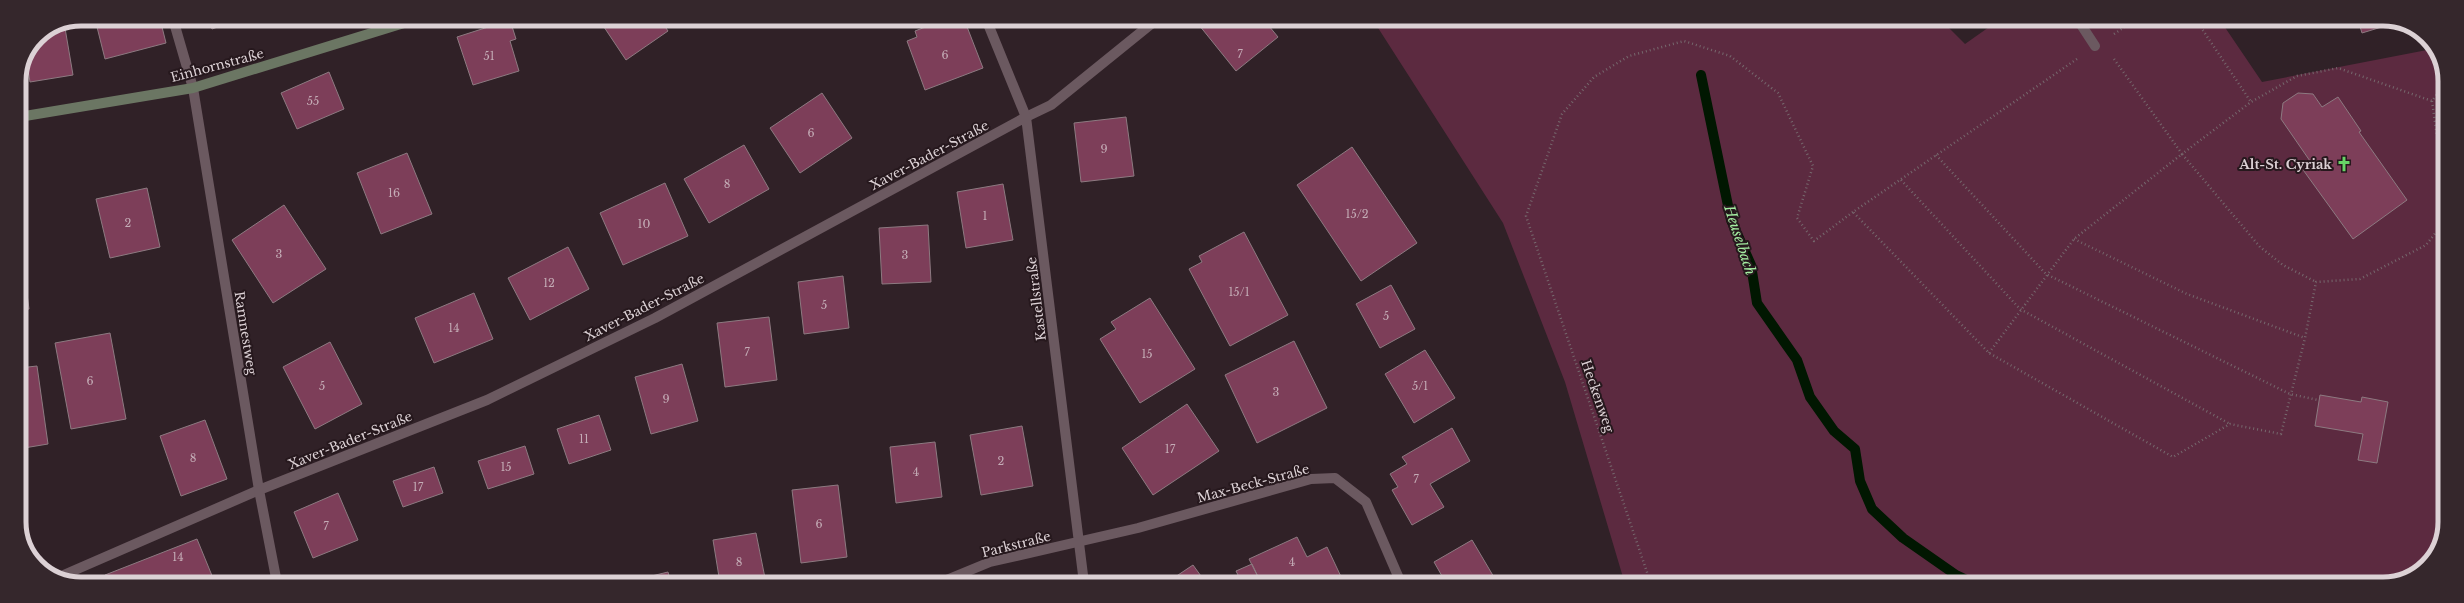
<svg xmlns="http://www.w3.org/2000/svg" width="2464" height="603" viewBox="0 0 2464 603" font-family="'Libre Baskerville',serif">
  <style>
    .green { fill: #5c2a40 }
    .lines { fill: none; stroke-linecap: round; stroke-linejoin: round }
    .stream { stroke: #011701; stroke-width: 10 }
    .building { fill: #7d3e59; stroke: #8d7a81 }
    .path { stroke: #76686d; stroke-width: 2.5; stroke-dasharray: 1 3; stroke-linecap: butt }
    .lane { stroke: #6b5960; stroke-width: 10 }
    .street { stroke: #6b5960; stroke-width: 10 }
    .secondary { stroke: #6b7663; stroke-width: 10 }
    .labels { text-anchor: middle; stroke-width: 4; stroke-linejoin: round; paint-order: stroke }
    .number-label { font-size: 11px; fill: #c4acb6 }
    .street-label { font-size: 13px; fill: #dcd1d5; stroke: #26181d }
    .poi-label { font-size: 13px; font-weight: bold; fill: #dcd1d5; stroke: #26181d; text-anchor: end }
    .water-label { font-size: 14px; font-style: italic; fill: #a4eca1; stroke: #26181d }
    .rim { fill: none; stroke: #dcd1d5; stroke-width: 5 }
  </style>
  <rect width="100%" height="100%" fill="#302127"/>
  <path class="green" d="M1373 20H1941L1965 44 1999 20H2220L2262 82 2427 50 2441 68 2445 77 2444 534 2421 571 2383 584H1889L1882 580 1874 584H1625L1565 382 1503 223Z"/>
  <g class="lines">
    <path class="stream" d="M1701 75 1731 220 1751 265 1757 303 1797 360 1810 397 1834 431 1855 449 1860 481 1872 509 1903 538 1956 575 1975 584"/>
  </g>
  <path class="building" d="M95 19H160L166 43 105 59Z
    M208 19H240L212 29Z
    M602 19H660L668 31 626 60 600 21Z
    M946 19H964L983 68 925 90 907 41 917 37 915 31Z
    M510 20 516 39 510 41 519 71 473 85 457 37Z
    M1195 20H1264L1278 37 1236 71Z
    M2358 20H2395L2398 22 2362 33Z
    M65 28 73 75 30 82 27 63 37 37Z
    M329 72 344 109 297 129 281 93Z
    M822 93 852 138 800 173 770 128Z
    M2298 93 2313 94 2322 107 2338 97 2361 131 2359 132 2407 200 2353 239 2301 167 2310 161 2281 119 2283 103Z
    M1126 117 1134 176 1081 182 1074 123Z
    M744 145 769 189 709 223 684 179Z
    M1352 147 1417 243 1361 281 1297 185Z
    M407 153 432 214 381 234 357 173Z
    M665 183 688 236 623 265 600 213Z
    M1003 184 1013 240 966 248 957 192Z
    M147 188 160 247 110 258 96 199Z
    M284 205 326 269 273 303 232 240Z
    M928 225 931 282 882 284 879 228Z
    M1244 232 1288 315 1230 346 1189 269 1202 262 1199 256Z
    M19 234 23 264 19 265Z
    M568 247 589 289 530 320 508 278Z
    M23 264 29 309 19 311V265Z
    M843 276 849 328 804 334 798 282Z
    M1391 285 1415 329 1380 348 1356 304Z
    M474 293 493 339 434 363 415 318Z
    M1150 298 1195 369 1140 403 1100 339 1116 329 1111 322Z
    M769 317 777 380 725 387 717 323Z
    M110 333 126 419 71 429 55 343Z
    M1294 341 1327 408 1257 443 1225 375Z
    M330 342 362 404 315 429 283 367Z
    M1425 350 1455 398 1414 423 1385 374Z
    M682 364 698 421 651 434 635 377Z
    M37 366 48 444 24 448 25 454 19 455V368Z
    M2320 395 2361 402 2362 397 2388 402 2377 463 2358 460 2363 434 2315 426Z
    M1187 404 1219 451 1153 495 1122 448Z
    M599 415 611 450 569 464 557 429Z
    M205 420 227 479 181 496 160 436Z
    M1022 426 1033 486 981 495 970 435Z
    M1452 428 1470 461 1430 484 1444 507 1412 525 1392 490 1398 487 1390 474 1407 464 1402 457Z
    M935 442 942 497 896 503 890 447Z
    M525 446 534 474 488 489 478 461Z
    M434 467 443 493 403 507 393 481Z
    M838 485 847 557 801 563 792 490Z
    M338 493 358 540 313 558 294 512Z
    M756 533 766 583H720L713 540Z
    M1297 537 1307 557 1327 547 1344 583H1261L1249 559Z
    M197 539 215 583H108L105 575Z
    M1472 540 1498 584 1446 583 1434 562Z
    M1252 564 1261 583H1242L1236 571Z
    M1193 565 1206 583H1166Z
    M668 572 671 583H627V582Z"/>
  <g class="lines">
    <path class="path" d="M2196 20 2251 102
      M2114 34 2135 20
      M2077 59 1853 212 1989 353 2173 457 2230 424 2281 434 2305 338 2316 282 2360 279 2426 245 2445 221
      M2114 59 2182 154 2251 102 2297 76 2338 68 2432 101 2445 83
      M2432 101 2445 192
      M1936 155 2046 274 2290 394 2318 400
      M1901 180 2020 309 2230 424
      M2074 239 2187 294 2305 338
      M1989 353 2074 239 2182 154 2260 247 2283 265 2316 282
      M1651 584 1526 216 1562 114 1594 77 1629 56 1684 41 1730 56 1778 93 1813 166 1797 218 1814 241 1853 212"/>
    <path class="lane" d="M1026 117 1051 105 1156 20
      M59 577 259 490"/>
    <path class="street" d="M173 19 193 88 259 490 277 583
      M986 19 1026 117 1084 583
      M2078 20 2095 46
      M259 490 487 400 655 318 1026 117
      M939 583 990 562 1138 528 1311 479 1335 478 1366 502 1401 583"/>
    <path class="secondary" d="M19 117 193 88 417 19"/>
  </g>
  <defs>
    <symbol id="church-bare" viewBox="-9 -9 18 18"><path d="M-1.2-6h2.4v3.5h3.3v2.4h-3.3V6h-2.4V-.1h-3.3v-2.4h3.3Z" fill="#67d466" stroke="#26181d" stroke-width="2.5" paint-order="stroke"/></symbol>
  </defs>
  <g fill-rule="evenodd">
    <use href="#church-bare" x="2333" y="153" width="22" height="22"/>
  </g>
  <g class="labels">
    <g class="number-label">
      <text x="1240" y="58">7</text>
      <text x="945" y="59">6</text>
      <text x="489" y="60">51</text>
      <text x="313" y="105">55</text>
      <text x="811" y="137">6</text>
      <text x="1104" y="153">9</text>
      <text x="727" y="188">8</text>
      <text x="394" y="197">16</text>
      <text x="1357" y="218">15/2</text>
      <text x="985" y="220">1</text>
      <text x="128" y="227">2</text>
      <text x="644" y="228">10</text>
      <text x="279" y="258">3</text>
      <text x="905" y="259">3</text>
      <text x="549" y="287">12</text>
      <text x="1239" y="296">15/1</text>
      <text x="824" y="309">5</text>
      <text x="1386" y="320">5</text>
      <text x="454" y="332">14</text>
      <text x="747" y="356">7</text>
      <text x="1147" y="358">15</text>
      <text x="90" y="385">6</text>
      <text x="322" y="390">5</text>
      <text x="1420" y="390">5/1</text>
      <text x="1276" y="396">3</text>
      <text x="666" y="403">9</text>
      <text x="584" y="443">11</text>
      <text x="1170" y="453">17</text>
      <text x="193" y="462">8</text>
      <text x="1001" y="465">2</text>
      <text x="506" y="471">15</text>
      <text x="916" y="476">4</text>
      <text x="1416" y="483">7</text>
      <text x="418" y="491">17</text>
      <text x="819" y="528">6</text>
      <text x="326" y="530">7</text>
      <text x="178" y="561">14</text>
      <text x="739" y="566">8</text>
      <text x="1292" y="566">4</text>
    </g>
    <g class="street-label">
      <text transform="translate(217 65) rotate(-15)" y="5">Einhornstraße</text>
      <text transform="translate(929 155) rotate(-28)" y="5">Xaver-Bader-Straße</text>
      <text transform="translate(1036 299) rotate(-97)" y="5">Kastellstraße</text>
      <text transform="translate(644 307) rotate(-27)" y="5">Xaver-Bader-Straße</text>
      <text transform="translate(246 333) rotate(81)" y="5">Ramnestweg</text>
      <text transform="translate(1598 396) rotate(71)" y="5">Heckenweg</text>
      <text transform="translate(350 440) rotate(-22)" y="5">Xaver-Bader-Straße</text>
      <text transform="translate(1253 483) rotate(-15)" y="5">Max-Beck-Straße</text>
      <text transform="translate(1016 544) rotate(-14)" y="5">Parkstraße</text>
    </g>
    <g class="poi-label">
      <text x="2332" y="169">Alt-St. Cyriak</text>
    </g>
    <g class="water-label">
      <text transform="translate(1740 240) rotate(72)" y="5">Heuselbach</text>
    </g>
  </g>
  <path d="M0 0H2464V603H0ZM81 26H2383A55 55 0 0 1 2438 81V522A55 55 0 0 1 2383 577H81A55 55 0 0 1 26 522V81A55 55 0 0 1 81 26Z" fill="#35272c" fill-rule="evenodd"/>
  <path class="rim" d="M81 26H2383A55 55 0 0 1 2438 81V522A55 55 0 0 1 2383 577H81A55 55 0 0 1 26 522V81A55 55 0 0 1 81 26Z"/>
</svg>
